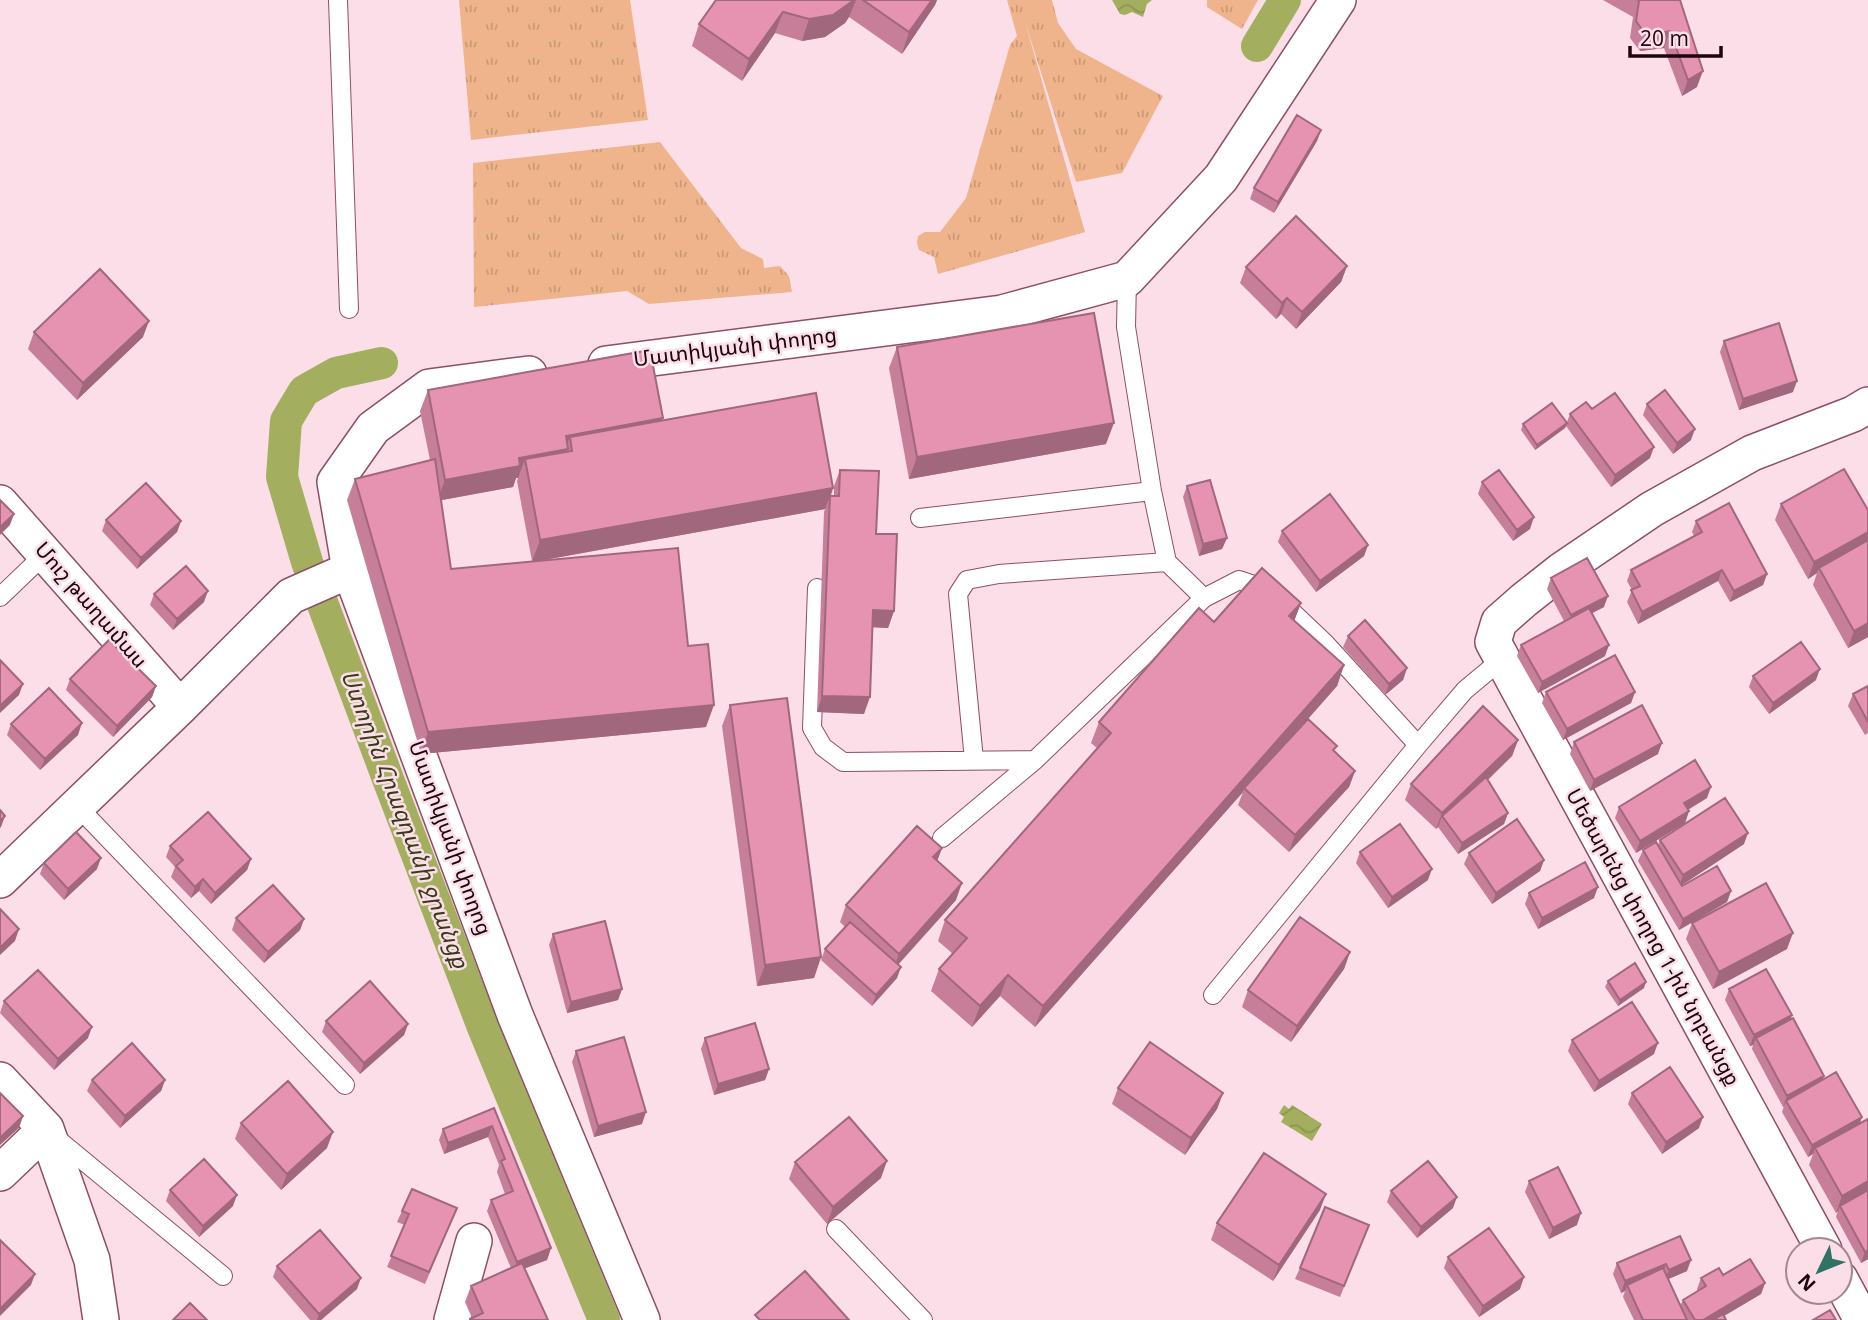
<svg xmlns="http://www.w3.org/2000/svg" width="1868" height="1320" viewBox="0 0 1868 1320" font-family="'Open Sans','Noto Sans Armenian',sans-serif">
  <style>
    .grass { fill: url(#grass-tufts) }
    .water { fill: url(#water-waves) }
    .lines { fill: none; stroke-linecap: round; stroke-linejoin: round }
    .canal { stroke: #a3af5e; stroke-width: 32 }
    .lane-casing { stroke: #8d4e66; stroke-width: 20 }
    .street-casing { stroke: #8d4e66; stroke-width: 38 }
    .lane { stroke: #fff; stroke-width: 18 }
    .street { stroke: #fff; stroke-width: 35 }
    .wall { fill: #c67e99; fill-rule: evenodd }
    .shaded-wall { fill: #a1677d }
    .building { fill: #e693b2; stroke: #a1677d; stroke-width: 2 }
    .labels { text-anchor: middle; stroke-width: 5; stroke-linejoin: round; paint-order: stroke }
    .street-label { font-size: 21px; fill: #1c050f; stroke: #fcdee8 }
    .water-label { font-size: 23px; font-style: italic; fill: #353a17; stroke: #fcdee8 }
  </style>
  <defs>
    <pattern id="grass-tufts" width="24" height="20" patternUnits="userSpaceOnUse" patternTransform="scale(1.75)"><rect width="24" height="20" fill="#efb48b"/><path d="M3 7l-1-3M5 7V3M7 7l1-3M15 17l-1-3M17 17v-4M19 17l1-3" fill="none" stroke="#c97"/></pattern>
    <pattern id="water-waves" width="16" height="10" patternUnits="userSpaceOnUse" patternTransform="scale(1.75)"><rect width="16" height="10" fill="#a3af5e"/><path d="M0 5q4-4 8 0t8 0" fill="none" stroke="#8c9550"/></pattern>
  </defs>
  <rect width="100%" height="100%" fill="#fcdee8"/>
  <path class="grass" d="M459 0H630L648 120 471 140Z
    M1007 0H1052L1058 23 1076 49 1163 96 1122 173 1076 182 1025 22 1085 232 938 274 934 257 919 250 917 243 918 236 925 232H940L966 198 1010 45 1017 36Z
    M1207 0H1258L1242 29 1207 7Z
    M660 142 741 248 763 259 764 268 780 266 789 276 792 292 649 304 627 291 474 307 473 163Z"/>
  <path class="water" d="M1112 0H1152L1147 4 1143 17 1132 12 1125 15 1120 14Z
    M1284 1105 1289 1109 1292 1105 1322 1124 1312 1141 1281 1122 1284 1117 1279 1113Z"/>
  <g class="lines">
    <path class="canal" d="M1257 46 1285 0
      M382 363 336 373 304 391 286 421 282 477 307 562 388 779 484 1030 604 1320"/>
    <defs>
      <path id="lane" d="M338 0 349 309
        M1127 279 1126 327 1152 491 1167 562
        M920 518 1152 491
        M817 588 812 728 823 747 843 762 1035 760
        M0 597 46 553
        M974 760 958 594 967 580 999 574 1167 562 1204 598
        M78 807 345 1085
        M942 838 1035 760 1204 598 1239 580 1269 590 1325 643 1418 745
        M1213 995 1418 745 1465 690 1501 660
        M56 1138 223 1276
        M836 1229 923 1320"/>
      <path id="street" d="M606 364 1002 313 1127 279 1221 178 1338 0
        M529 374 429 387 373 428 335 482 350 570 515 1015 642 1320
        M0 503 180 707
        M0 880 180 707 291 596 350 570
        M0 1080 46 1129 92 1260 101 1320
        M0 1173 46 1129
        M1824 1250 1493 642 1499 622 1524 600 1562 570 1652 509 1752 453 1853 414 1868 405
        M1840 1279 1862 1320
        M452 1320 474 1241"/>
    </defs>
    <use href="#lane" class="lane-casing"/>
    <use href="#street" class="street-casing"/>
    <use href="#lane" class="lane"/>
    <use href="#street" class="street"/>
  </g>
  <path class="wall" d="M716 0H937L935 5 902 54 849 17 845 23 825 37 802 41 775 33 742 81 692 46 699 24Z
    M1603 0H1680L1697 87 1682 96 1664 48 1640 51 1630 38 1633 17Z
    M1321 130 1317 141 1274 213 1250 199 1254 188Z
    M1347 266 1341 282 1296 329 1281 314 1276 319 1240 283 1246 267Z
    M34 332 143 337 77 400 28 349Z
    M1724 341 1793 392 1739 410 1720 352Z
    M897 347 1106 444 909 479 889 368Z
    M428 390 662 421 833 488 831 496H834V486L840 470 876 534 894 611 888 628 873 627 864 714 817 712 824 512 825 509 539 561 688 646 706 727 421 754 347 500 355 479 430 460 420 411ZM516 478H518L517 481 532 561 451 569 441 500 513 487Z
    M1647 404 1691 440 1673 454 1643 415Z
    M1592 409 1650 458 1611 487 1566 426 1565 428 1535 450 1521 430 1523 424 1567 422 1570 414Z
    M1482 482 1530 529 1513 541 1478 494Z
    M1187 486 1227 538 1222 549 1199 556 1183 497Z
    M1781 504 1868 637 1848 648 1813 585 1817 573 1808 579 1775 520Z
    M106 520 181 521 177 532 137 569 102 531Z
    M1696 521 1767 574 1763 585 1730 602 1718 581 1638 624 1627 602 1632 590 1627 581 1631 570 1695 537 1692 532Z
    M1282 531 1368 545 1364 556 1316 592 1278 542Z
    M1551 578 1604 607 1592 613 1605 656 1538 693 1517 656 1521 645 1564 621 1547 589Z
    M154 594 204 602 173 630 150 605Z
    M1301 603 1294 621 1344 665 1337 686 1291 738 1335 752 1355 771 1349 787 1289 852 1238 805 1243 792 1035 1027 1000 996 972 1027 931 991 939 969 953 954 938 941 945 920 1097 748 1091 743 1099 722 1214 622Z
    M1348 636 1407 668 1403 680 1385 695 1343 647Z
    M1753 676 1816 680 1769 714 1749 687Z
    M70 679 156 686 152 697 113 737 66 690Z
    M1868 686V733L1865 735 1848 706 1853 694Z
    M1546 692H1635L1631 703 1563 740 1542 703Z
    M730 705 821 957 814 978 757 986 722 726Z
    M11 724 78 735 40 770 7 735Z
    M1518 740 1512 756 1488 780 1508 813 1504 824 1458 854 1438 827 1436 829 1405 800 1411 784Z
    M1574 742 1658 754 1590 791 1570 754Z
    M1707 798 1688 810 1689 811 1685 823 1636 853 1615 818 1619 807Z
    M1660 840 1744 844 1682 885V886L1731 891 1727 902 1679 930 1638 861 1643 850 1658 845Z
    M170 846 251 859 247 870 211 904 199 891 191 898 171 877 175 867 166 857Z
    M942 848 937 861 956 900 898 965 897 978 872 1006 821 960 825 949 845 927 840 922 846 905Z
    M1360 852 1428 880 1388 908 1356 863Z
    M1469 853 1544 860 1540 871 1492 904 1464 864Z
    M44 863 97 869 64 900 40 874Z
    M1529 893 1594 898 1538 929 1525 904Z
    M236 918 304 919 300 930 264 963 232 930Z
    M1692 923 1787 949 1713 989 1686 939Z
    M553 934 622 989 618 1000 567 1013 549 945Z
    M1350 952 1344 969 1291 1042 1242 1007 1248 990Z
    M1608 981 1644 988 1618 1006 1605 987Z
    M1729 989 1792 1015 1790 1020 1823 1080 1862 1117 1860 1123 1868 1119V1259L1861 1263 1836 1217 1838 1211 1836 1213 1809 1165 1813 1154 1808 1157 1782 1112 1784 1106 1783 1107 1752 1049 1753 1045 1750 1046 1725 1000Z
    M4 1001 88 1038 54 1070 0 1013Z
    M326 1021 408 1024 404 1035 360 1074 322 1032Z
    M705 1038 769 1069 765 1080 714 1095 701 1049Z
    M1572 1040 1654 1054 1594 1092 1568 1051Z
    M576 1051 642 1124 594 1137 572 1062Z
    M92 1080H165L161 1091 120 1128 87 1091Z
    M1118 1088 1223 1093 1217 1109 1185 1155 1112 1104Z
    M1632 1093 1699 1128 1662 1154 1628 1104Z
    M494 1108 551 1248 547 1260 525 1268 548 1320H470L472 1318 465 1302 471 1286 511 1268 487 1211 491 1200 505 1194 497 1172 499 1165 488 1137 444 1154 439 1140 443 1129Z
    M241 1123 327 1148 281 1190 235 1139Z
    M795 1162 881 1178 827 1224 789 1179Z
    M1529 1181 1577 1225 1549 1239 1525 1192Z
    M170 1190 233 1206 199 1237 166 1201Z
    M1391 1191 1453 1208 1417 1238 1387 1202Z
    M457 1208 425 1284 387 1267 405 1225 397 1222 402 1211Z
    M1320 1210 1273 1281 1211 1240 1217 1223Z
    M1369 1225 1340 1297 1295 1279 1300 1268Z
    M1680 1236 1687 1271 1668 1279 1680 1306 1683 1300 1698 1291 1697 1289 1701 1278 1723 1275 1765 1283 1761 1294 1724 1316 1726 1320H1634L1623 1297 1625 1291 1621 1293 1613 1274 1617 1263Z
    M1448 1257 1520 1289 1479 1317 1444 1268Z
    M277 1266 357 1289 321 1320H310L273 1277Z"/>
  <path class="shaded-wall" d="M854 0H856L849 17 845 23 825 37 802 41 809 19Z
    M932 0H937L935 5 902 54 909 32Z
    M783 12 775 33 742 81 749 59Z
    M1670 31 1664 48 1640 51 1646 35Z
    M1703 71 1697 87 1682 96 1688 80Z
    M1321 130 1317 141 1274 213 1278 202Z
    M1347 266 1341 282 1296 329 1302 312Z
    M1287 298 1281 314 1276 319 1282 303Z
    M149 321 143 337 77 400 83 383Z
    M1797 381 1793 392 1739 410 1743 399Z
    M663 418 655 440 572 451 570 437 565 449H568L560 470 525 459 518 478H516L513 487 437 501 445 480 519 458 566 436Z
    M1114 423 1106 444 909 479 917 457Z
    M1567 423 1565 428 1535 450 1537 445Z
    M1695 429 1691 440 1673 454 1677 443Z
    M1654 447 1650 458 1611 487 1615 475Z
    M833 488 825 509 532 562 540 540Z
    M14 514 10 525 0 535V527Z
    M1534 517 1530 529 1513 541 1517 530Z
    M181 521 177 532 137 569 141 558Z
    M1868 532V545L1819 568 1817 573 1808 579 1814 562Z
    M1227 538 1222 549 1199 556 1203 544Z
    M1368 545 1364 556 1316 592 1320 581Z
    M1722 570 1718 581 1638 624 1642 612Z
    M1767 574 1763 585 1730 602 1734 591Z
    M208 591 204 602 173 630 177 619Z
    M1608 596 1604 607 1567 626 1571 615Z
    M1301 603 1293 624 1289 616Z
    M873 610 894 611 888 628 867 627Z
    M1868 623V637L1848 648 1854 631Z
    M1609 645 1605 656 1538 693 1542 682Z
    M1344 665 1337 686 1246 789 1244 788 1243 792 1035 1027 1043 1006Z
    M1407 668 1403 680 1385 695 1389 684Z
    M1820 669 1816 680 1769 714 1773 703Z
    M23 684 19 695 0 713V706Z
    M156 686 152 697 113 737 117 726Z
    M1635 692 1631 703 1563 740 1567 729Z
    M822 696 870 697 864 714 817 712Z
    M714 705 706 727 421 754 428 732Z
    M82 723 78 735 40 770 45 759Z
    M1518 740 1512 756 1445 820 1442 816 1438 827 1436 829 1442 813Z
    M1662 743 1658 754 1590 791 1594 780Z
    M1355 771 1349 787 1289 852 1295 835Z
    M1711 787 1707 798 1680 814 1684 803Z
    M1689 811 1685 823 1636 853 1640 841Z
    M1508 813 1504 824 1458 854 1462 843Z
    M5 816 1 827 0 828V821Z
    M1748 833 1744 844 1679 887 1683 875Z
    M942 848 936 864 933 857Z
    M101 858 97 869 64 900 68 889Z
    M251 859 247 870 211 904 215 893Z
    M1544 860 1540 871 1492 904 1496 893Z
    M1432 869 1428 880 1388 908 1392 897Z
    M203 879 199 891 191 898 195 887Z
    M962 883 956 900 893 970 899 954Z
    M1598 887 1594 898 1538 929 1542 918Z
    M1731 891 1727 902 1679 930 1683 919Z
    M304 919 300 930 264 963 268 952Z
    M19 929 15 941 0 955V948Z
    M1793 933 1787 949 1713 989 1719 972Z
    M1350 952 1344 969 1291 1042 1297 1026Z
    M821 957 814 978 757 986 765 965Z
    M901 967 897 978 872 1006 876 995Z
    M1008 975 1000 996 972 1027 980 1006Z
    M1646 982 1644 988 1618 1006 1620 1000Z
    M622 989 618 1000 567 1013 571 1002Z
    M1792 1015 1788 1026 1756 1038 1753 1045 1750 1046 1754 1035Z
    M408 1024 404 1035 360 1074 364 1063Z
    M92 1027 88 1038 54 1070 58 1059Z
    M1658 1043 1654 1054 1594 1092 1599 1081Z
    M769 1069 765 1080 714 1095 718 1084Z
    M1824 1076 1820 1087 1786 1101 1784 1106 1783 1107 1787 1096Z
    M165 1080 161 1091 120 1128 125 1116Z
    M1223 1093 1217 1109 1185 1155 1191 1138Z
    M646 1112 642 1124 594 1137 598 1126Z
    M23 1116 19 1128 0 1145V1138Z
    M1703 1117 1699 1128 1662 1154 1666 1142Z
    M1862 1117 1858 1128 1815 1148 1813 1154 1808 1157 1812 1145Z
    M492 1126 488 1137 444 1154 448 1143Z
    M333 1132 327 1148 281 1190 287 1174Z
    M887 1161 881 1178 827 1224 833 1207Z
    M1868 1181V1195L1840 1206 1838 1211 1836 1213 1842 1196Z
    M1326 1194 1320 1210 1273 1281 1279 1265Z
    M237 1195 233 1206 199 1237 203 1226Z
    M1457 1197 1453 1208 1417 1238 1421 1227Z
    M1581 1213 1577 1225 1549 1239 1553 1228Z
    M551 1248 547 1260 513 1273 517 1262Z
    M1868 1250V1259L1861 1263 1865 1252Z
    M1691 1260 1687 1271 1664 1281 1669 1270Z
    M1666 1264 1662 1275 1627 1285 1625 1291 1621 1293 1625 1281Z
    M35 1274 31 1285 0 1316V1309Z
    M1524 1277 1520 1289 1479 1317 1483 1306Z
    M361 1278 357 1289 321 1320H317L319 1314Z
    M1765 1283 1761 1294 1717 1320H1703Z"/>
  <path class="building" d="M716 0H854L833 15 809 19 783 12 749 59 699 24Z
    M863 0H932L909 32Z
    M1638 0H1680L1703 71 1688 80 1670 31 1646 35 1636 21 1639 1Z
    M1297 115 1321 130 1278 202 1254 188Z
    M1296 216 1347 266 1302 312 1287 298 1282 303 1246 267Z
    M100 269 149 321 83 383 34 332Z
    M1094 313 1114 423 917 457 897 347Z
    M1779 323 1797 381 1743 399 1724 341Z
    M650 350 663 418 566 436 568 449 519 458 520 466 445 480 428 390Z
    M1665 390 1695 429 1677 443 1647 404Z
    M816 393 833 488 540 540 525 459 572 451 570 437Z
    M1615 393 1654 447 1615 475 1570 414 1586 402 1592 409Z
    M1552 403 1567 423 1537 445 1523 424Z
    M435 459 451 569 678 548 688 646 708 644 714 705 428 732 355 479Z
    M1844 469 1868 510V532L1814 562 1781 504Z
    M840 470 879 471 876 534H897L894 611 873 610 870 697 822 696 830 496H839Z
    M1499 470 1534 517 1517 530 1482 482Z
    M1210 480 1227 538 1203 544 1187 486Z
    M146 483 181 521 141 558 106 520Z
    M1330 494 1368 545 1320 581 1282 531Z
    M0 500 14 514 0 527Z
    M1729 503 1767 574 1734 591 1722 570 1642 612 1631 590 1640 586 1631 570 1702 532 1696 521Z
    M1868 540V623L1854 631 1819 568Z
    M1587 558 1608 596 1571 615 1551 578Z
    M186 566 208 591 177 619 154 594Z
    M1262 568 1301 603 1289 616 1344 665 1043 1006 1008 975 980 1006 939 969 967 938 945 920 1111 733 1099 722 1199 608 1214 622Z
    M1589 608 1609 645 1542 682 1521 645Z
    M1365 620 1407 668 1389 684 1348 636Z
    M109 640 156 686 117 726 70 679Z
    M1801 642 1820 669 1773 703 1753 676Z
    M1615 655 1635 692 1567 729 1546 692Z
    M0 660 23 684 0 706Z
    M1868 686V722L1853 694Z
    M49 688 82 723 45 759 11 724Z
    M787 698 821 957 765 965 730 705Z
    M1642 705 1662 743 1594 780 1574 742Z
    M1483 706 1518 740 1442 813 1411 784Z
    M1308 719 1337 746 1333 750 1355 771 1295 835 1244 788Z
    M1695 760 1711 787 1684 803 1689 811 1640 841 1619 807Z
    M1486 777 1508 813 1462 843 1442 816Z
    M1725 798 1748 833 1683 875 1660 840Z
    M0 810 5 816 0 821Z
    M208 812 251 859 215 893 203 879 195 887 176 866 183 860 170 846Z
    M1517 819 1544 860 1496 893 1469 853Z
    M1400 824 1432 869 1392 897 1360 852Z
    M917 826 942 848 933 857 962 883 899 954 846 905Z
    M76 832 101 858 68 889 44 863Z
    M1656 842 1682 886 1717 866 1731 891 1683 919 1643 850Z
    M1585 862 1598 887 1542 918 1529 893Z
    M1766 883 1793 933 1719 972 1692 923Z
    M273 885 304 919 268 952 236 918Z
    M0 909 19 929 0 948Z
    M1300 917 1350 952 1297 1026 1248 990Z
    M605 921 622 989 571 1002 553 934Z
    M850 922 901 967 876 995 825 949Z
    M1635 963 1646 982 1620 1000 1608 981Z
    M1766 969 1792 1015 1754 1035 1729 989Z
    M38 970 92 1027 58 1059 4 1001Z
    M370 981 408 1024 364 1063 326 1021Z
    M1632 1002 1658 1043 1599 1081 1572 1040Z
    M1793 1018 1824 1076 1787 1096 1756 1038Z
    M755 1023 769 1069 718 1084 705 1038Z
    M624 1037 646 1112 598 1126 576 1051Z
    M1150 1042 1223 1093 1191 1138 1118 1088Z
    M132 1043 165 1080 125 1116 92 1080Z
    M1670 1067 1703 1117 1666 1142 1632 1093Z
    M1836 1072 1862 1117 1812 1145 1786 1101Z
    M288 1081 333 1132 287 1174 241 1123Z
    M0 1093 23 1116 0 1138Z
    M494 1108 551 1248 517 1262 491 1200 513 1191 501 1161 505 1159 492 1126 448 1143 443 1129Z
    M849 1117 887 1161 833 1207 795 1162Z
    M1868 1119V1181L1842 1196 1815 1148Z
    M1264 1153 1326 1194 1279 1265 1217 1223Z
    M204 1159 237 1195 203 1226 170 1190Z
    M1428 1161 1457 1197 1421 1227 1391 1191Z
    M1558 1167 1581 1213 1553 1228 1529 1181Z
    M412 1189 457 1208 429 1272 391 1256 409 1214 402 1211Z
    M1868 1190V1250L1865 1252 1840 1206Z
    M1325 1207 1369 1225 1344 1286 1300 1268Z
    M1489 1228 1524 1277 1483 1306 1448 1257Z
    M320 1230 361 1278 319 1314 277 1266Z
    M1680 1236 1691 1260 1669 1270 1666 1264 1625 1281 1617 1263Z
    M0 1240 35 1274 0 1309Z
    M1750 1259 1765 1283 1703 1320H1695L1683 1300 1706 1286 1701 1278 1719 1268 1723 1275Z
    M522 1263 548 1320H470V1319L483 1313 471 1286Z
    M1663 1268 1687 1320H1643L1627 1285Z
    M805 1271 849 1320H760L755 1315Z
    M190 1303 207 1320H173Z
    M1830 1310 1836 1320H1813Z
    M1723 1314 1726 1320H1713Z"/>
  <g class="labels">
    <g class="street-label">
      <text transform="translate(735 347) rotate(-7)" y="7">Մատիկյանի փողոց</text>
      <text transform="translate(91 605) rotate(49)" y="7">Մուշ թաղամաս</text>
      <text transform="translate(450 838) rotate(70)" y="7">Մատիկյանի փողոց</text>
      <text transform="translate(1653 937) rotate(61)" y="7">Մեծարենց փողոց 1-ին նրբանցք</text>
    </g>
    <g class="water-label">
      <text transform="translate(405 819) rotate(69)" y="8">Ստորին Հրազդանի ջրանցք</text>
    </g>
  </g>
  <g transform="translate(1819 1271) rotate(227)"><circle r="33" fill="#fcdee8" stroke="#a28791" stroke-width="2"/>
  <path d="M0-5L12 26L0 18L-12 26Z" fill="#307263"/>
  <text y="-10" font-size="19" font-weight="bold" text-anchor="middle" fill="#1c050f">N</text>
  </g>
  <path d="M1630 46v10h91v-10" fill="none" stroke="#1c050f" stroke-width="3.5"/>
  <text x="1640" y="46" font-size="21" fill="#1c050f" stroke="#fcdee8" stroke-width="5" paint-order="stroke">20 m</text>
</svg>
